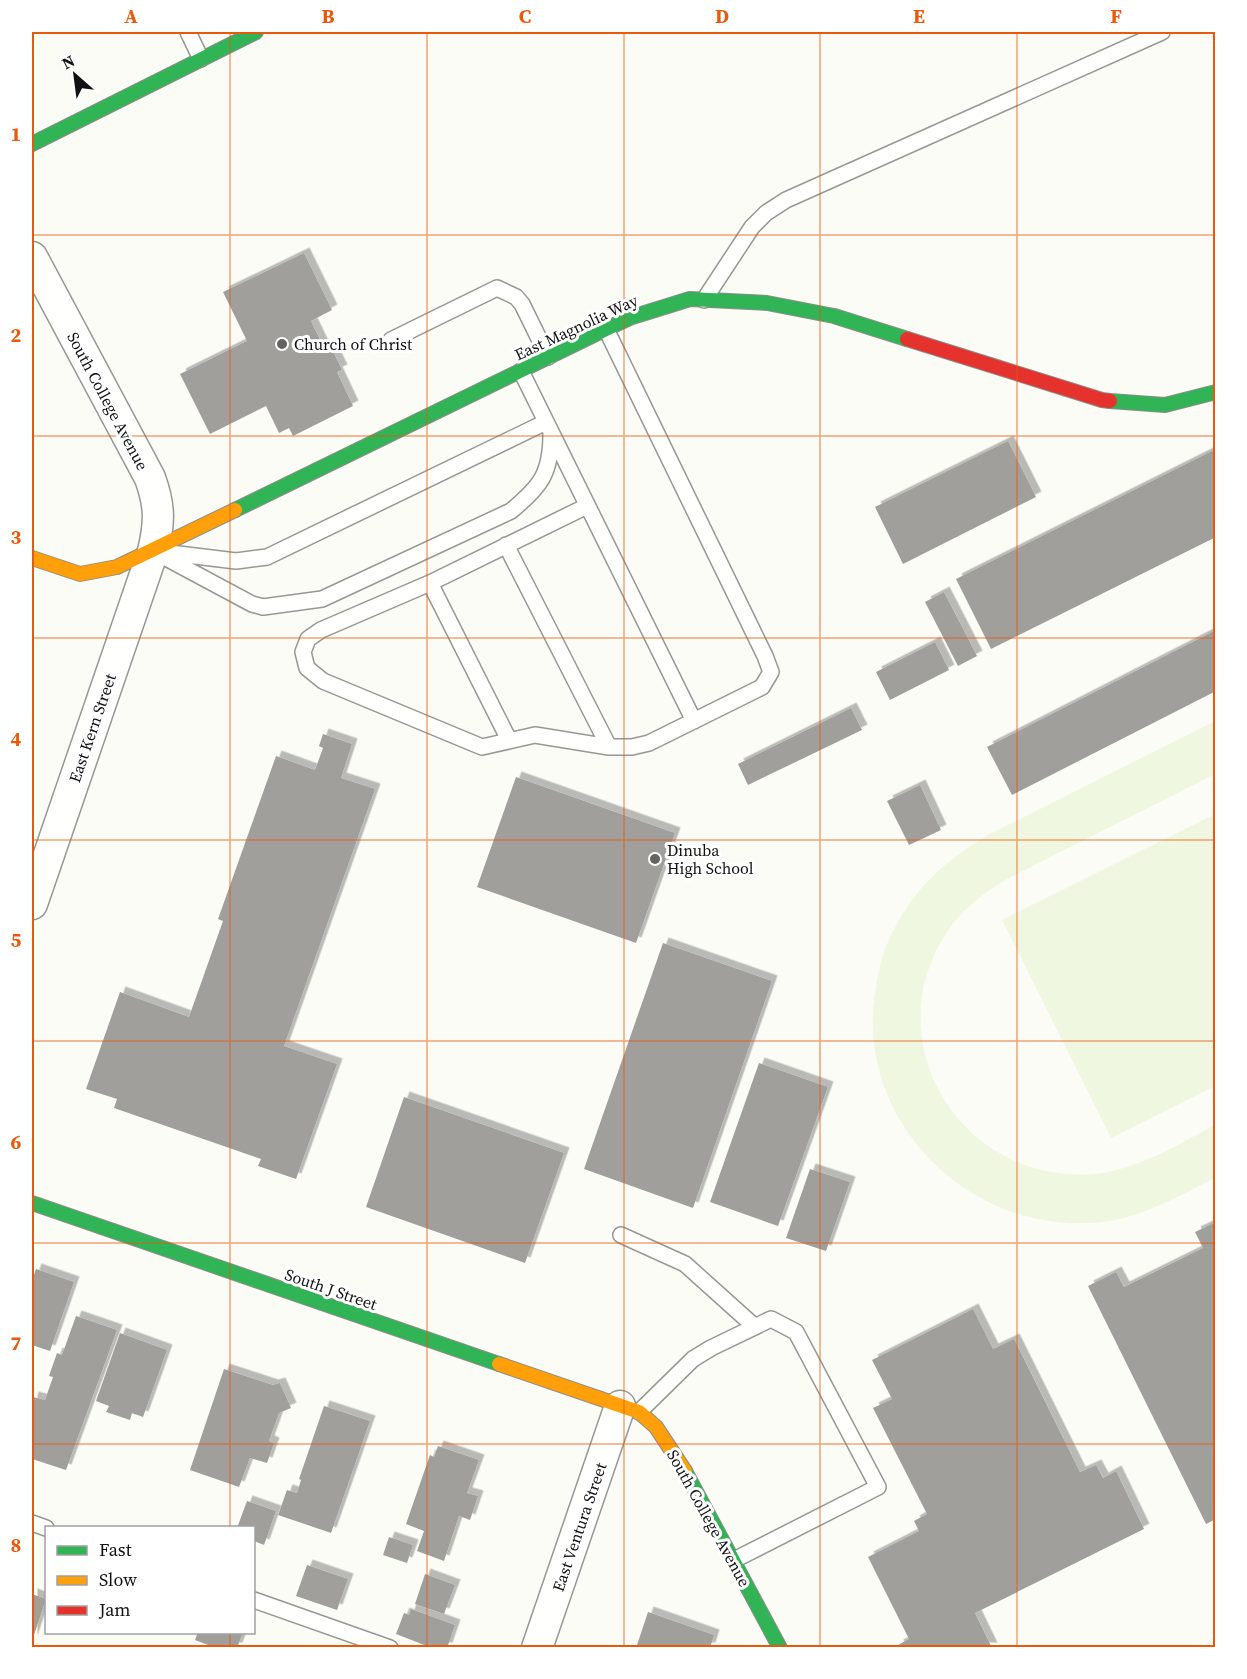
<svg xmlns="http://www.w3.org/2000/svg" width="1247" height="1679" viewBox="0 0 1247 1679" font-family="'Source Serif 4',serif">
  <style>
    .pitch { fill: #eff7e0 }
    .building { fill: #a09f9c; filter: url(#shadow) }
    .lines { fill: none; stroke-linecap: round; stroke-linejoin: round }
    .lane-casing { stroke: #979795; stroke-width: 18 }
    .street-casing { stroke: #979795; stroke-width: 33 }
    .fast-casing { stroke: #8d8d8b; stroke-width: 16 }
    .slow-casing { stroke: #8d8d8b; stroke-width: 16 }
    .jam-casing { stroke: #8d8d8b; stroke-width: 16 }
    .lane { stroke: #fffffe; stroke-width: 15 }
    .street { stroke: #fffffe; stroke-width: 30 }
    .fast { stroke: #30b455; stroke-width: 14 }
    .slow { stroke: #ff9f0a; stroke-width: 14 }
    .jam { stroke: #e5322d; stroke-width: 14 }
    .grid { fill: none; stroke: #e8590c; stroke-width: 1.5; stroke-opacity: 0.55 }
    .poi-dot { fill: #636362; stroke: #fff; stroke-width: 2 }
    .labels { text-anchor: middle; stroke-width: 6; stroke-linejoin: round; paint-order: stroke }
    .street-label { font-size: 16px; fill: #111; stroke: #fff }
    .poi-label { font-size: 16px; fill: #111; stroke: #fff; text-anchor: start }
    .neatline { fill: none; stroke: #e8590c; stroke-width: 2 }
    .grid-label { font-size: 20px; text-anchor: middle; font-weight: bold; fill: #e8590c }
  </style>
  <defs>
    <filter id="shadow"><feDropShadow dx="5.5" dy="-5.5" stdDeviation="0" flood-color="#0004"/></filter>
  </defs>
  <rect width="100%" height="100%" fill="#fcfcf7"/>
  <path class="pitch" d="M1215 721V774L1007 879C984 893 962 909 947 932 873 1043 964 1185 1094 1174 1138 1170 1178 1144 1215 1125V1178C1179 1196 1143 1217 1102 1222 972 1237 855 1123 875 992 878 973 882 953 891 935 914 889 942 863 986 836Z
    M1215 814V1086L1111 1138 1002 920Z"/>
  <path class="building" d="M304 253 332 310 311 321 325 350 331 347 342 370 337 372 353 406 293 436 289 428 279 433 266 406 210 434 180 374 247 341 223 292Z
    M1008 441 1036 497 903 564 875 507Z
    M1216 449V537L991 649 956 579Z
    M944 592 977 656 958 666 925 602Z
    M1216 630V691L1012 795 987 747Z
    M935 642 949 670 890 700 876 672Z
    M851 708 862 730 748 785 738 764Z
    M323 734 352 744 341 778 375 789 284 1046 337 1064 296 1179 258 1166 261 1159 114 1108 117 1099 86 1089 120 992 189 1017 223 921 218 919 276 756 315 770 323 748 319 746Z
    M516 777 675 833 636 943 477 887Z
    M920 785 941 830 909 845 887 801Z
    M663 943 772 981 693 1208 584 1169Z
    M759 1063 828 1087 778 1226 710 1202Z
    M404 1097 564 1153 525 1263 366 1207Z
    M810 1169 850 1182 826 1251 786 1238Z
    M1216 1222V1519L1206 1524 1088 1286 1116 1272 1124 1287 1203 1248 1195 1232Z
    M36 1269 74 1282 50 1351 32 1345V1281Z
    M973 1309 993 1349 1014 1339 1080 1472 1096 1465 1103 1478 1116 1471 1144 1529 975 1613 992 1648H899L898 1645 909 1639 868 1557 919 1531 914 1521 927 1514 873 1408 892 1399 872 1360Z
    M76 1316 117 1330 66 1470 32 1459V1402L33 1397 45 1400 53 1377 49 1376 57 1353 62 1355Z
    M120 1333 167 1350 143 1417 132 1413 130 1420 106 1412 109 1406 96 1401Z
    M224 1369 273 1385 280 1383 291 1408 279 1413 269 1441 274 1443 267 1463 250 1458 239 1487 190 1470Z
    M324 1406 370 1421 331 1533 278 1515 287 1490 297 1493 301 1480 299 1479Z
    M438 1446 479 1460 467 1493 478 1496 470 1520 459 1516 444 1561 417 1551 424 1531 406 1524 430 1455 434 1457Z
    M247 1501 276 1511 264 1545 254 1541V1528H237Z
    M389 1537 413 1545 407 1563 383 1555Z
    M307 1565 348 1579 337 1610 296 1596Z
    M425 1574 455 1585 444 1614 415 1604Z
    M32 1594 46 1599 32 1641Z
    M411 1609 455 1625 447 1648H432L396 1634 404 1613 409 1615Z
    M648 1612 714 1635 710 1648H636Z
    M198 1632H243L237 1648H216L195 1640Z"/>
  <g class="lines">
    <defs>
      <path id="lane" d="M188 32 201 59
        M704 300 752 227 766 213 786 200 1162 32
        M391 340 497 288 516 297 522 304 548 357
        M521 371 694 721
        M587 506 430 583 321 630 308 639 303 652 307 668 323 681 482 747 535 735 609 747H632L649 743 762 687 771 672 765 656 606 329
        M506 545 609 747
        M153 551 252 604 263 607 322 599 511 511C540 487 551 474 551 434
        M162 552 236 561 267 557 546 422
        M430 583 509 740
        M621 1235 685 1264 754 1326
        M639 1412 693 1359 711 1348 771 1319 796 1332 878 1487 734 1560
        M32 1523 46 1528
        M254 1600 390 1648"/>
      <path id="street" d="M32 257 150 478C160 506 160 522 153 551L32 904
        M537 1648 620 1406"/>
      <path id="fast" d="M32 144 256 32
        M1110 401 1165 405 1216 392
        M235 510 606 329 632 317 690 299 767 303 834 316 907 339
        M32 1203 499 1364
        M685 1471 780 1648"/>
      <path id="slow" d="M32 558 80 574 117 567 235 510
        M499 1364 639 1412 656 1427 685 1471"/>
      <path id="jam" d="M907 339 1102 400 1110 401"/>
    </defs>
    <use href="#lane" class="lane-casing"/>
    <use href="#street" class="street-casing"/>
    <use href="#fast" class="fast-casing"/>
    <use href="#slow" class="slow-casing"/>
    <use href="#jam" class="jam-casing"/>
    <use href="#lane" class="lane"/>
    <use href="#street" class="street"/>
    <use href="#fast" class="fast"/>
    <use href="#slow" class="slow"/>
    <use href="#jam" class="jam"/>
  </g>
  <path class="grid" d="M230 32V1528M427 32V1648M624 32V1648M820 32V1648M1017 32V1648M32 235H1216M32 436H1216M32 638H1216M32 840H1216M32 1041H1216M32 1243H1216M32 1444H1216M230 1632V1648"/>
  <g class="poi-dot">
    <circle cx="282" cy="344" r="6"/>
    <circle cx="655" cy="859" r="6"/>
  </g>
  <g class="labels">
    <g class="street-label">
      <text transform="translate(576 327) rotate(-25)" y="6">East Magnolia Way</text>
      <text transform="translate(108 401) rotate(62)" y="6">South College Avenue</text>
      <text transform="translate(92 728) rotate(-71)" y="6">East Kern Street</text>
      <text transform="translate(331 1289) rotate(19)" y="6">South J Street</text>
      <text transform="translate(709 1518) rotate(61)" y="6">South College Avenue</text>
      <text transform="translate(579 1527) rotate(-71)" y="6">East Ventura Street</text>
    </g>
    <g class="poi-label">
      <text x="294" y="350">Church of Christ</text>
      <text x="667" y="856">Dinuba<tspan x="667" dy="18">High School</tspan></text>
    </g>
  </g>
  <rect width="1247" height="1679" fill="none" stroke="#ffffff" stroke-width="66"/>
  <rect x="45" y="1526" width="210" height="108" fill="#ffffff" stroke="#a0a0a0" stroke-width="1.5"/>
  <rect x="57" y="1546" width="30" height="9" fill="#30b455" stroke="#a0a0a0" stroke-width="1.5"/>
  <text x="99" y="1556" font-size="18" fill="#111111">Fast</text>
  <rect x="57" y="1576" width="30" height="9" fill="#ff9f0a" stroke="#a0a0a0" stroke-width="1.5"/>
  <text x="99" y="1586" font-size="18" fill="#111111">Slow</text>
  <rect x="57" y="1606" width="30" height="9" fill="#e5322d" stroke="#a0a0a0" stroke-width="1.5"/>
  <text x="99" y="1616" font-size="18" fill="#111111">Jam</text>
  <g transform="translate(75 75) rotate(332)" stroke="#ffffff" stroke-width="4.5" paint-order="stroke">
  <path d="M0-4.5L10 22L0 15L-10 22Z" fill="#111111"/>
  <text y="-9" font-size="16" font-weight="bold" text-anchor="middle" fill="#111111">N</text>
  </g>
  <rect x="33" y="33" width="1181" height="1613" class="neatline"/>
  <g class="grid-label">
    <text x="131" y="23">A</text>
    <text x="328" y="23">B</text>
    <text x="525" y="23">C</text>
    <text x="722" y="23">D</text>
    <text x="919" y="23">E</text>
    <text x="1116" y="23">F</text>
    <text x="16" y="141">1</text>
    <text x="16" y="342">2</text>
    <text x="16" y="544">3</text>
    <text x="16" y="746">4</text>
    <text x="16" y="947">5</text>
    <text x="16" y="1149">6</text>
    <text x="16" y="1350">7</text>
    <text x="16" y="1552">8</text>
  </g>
</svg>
